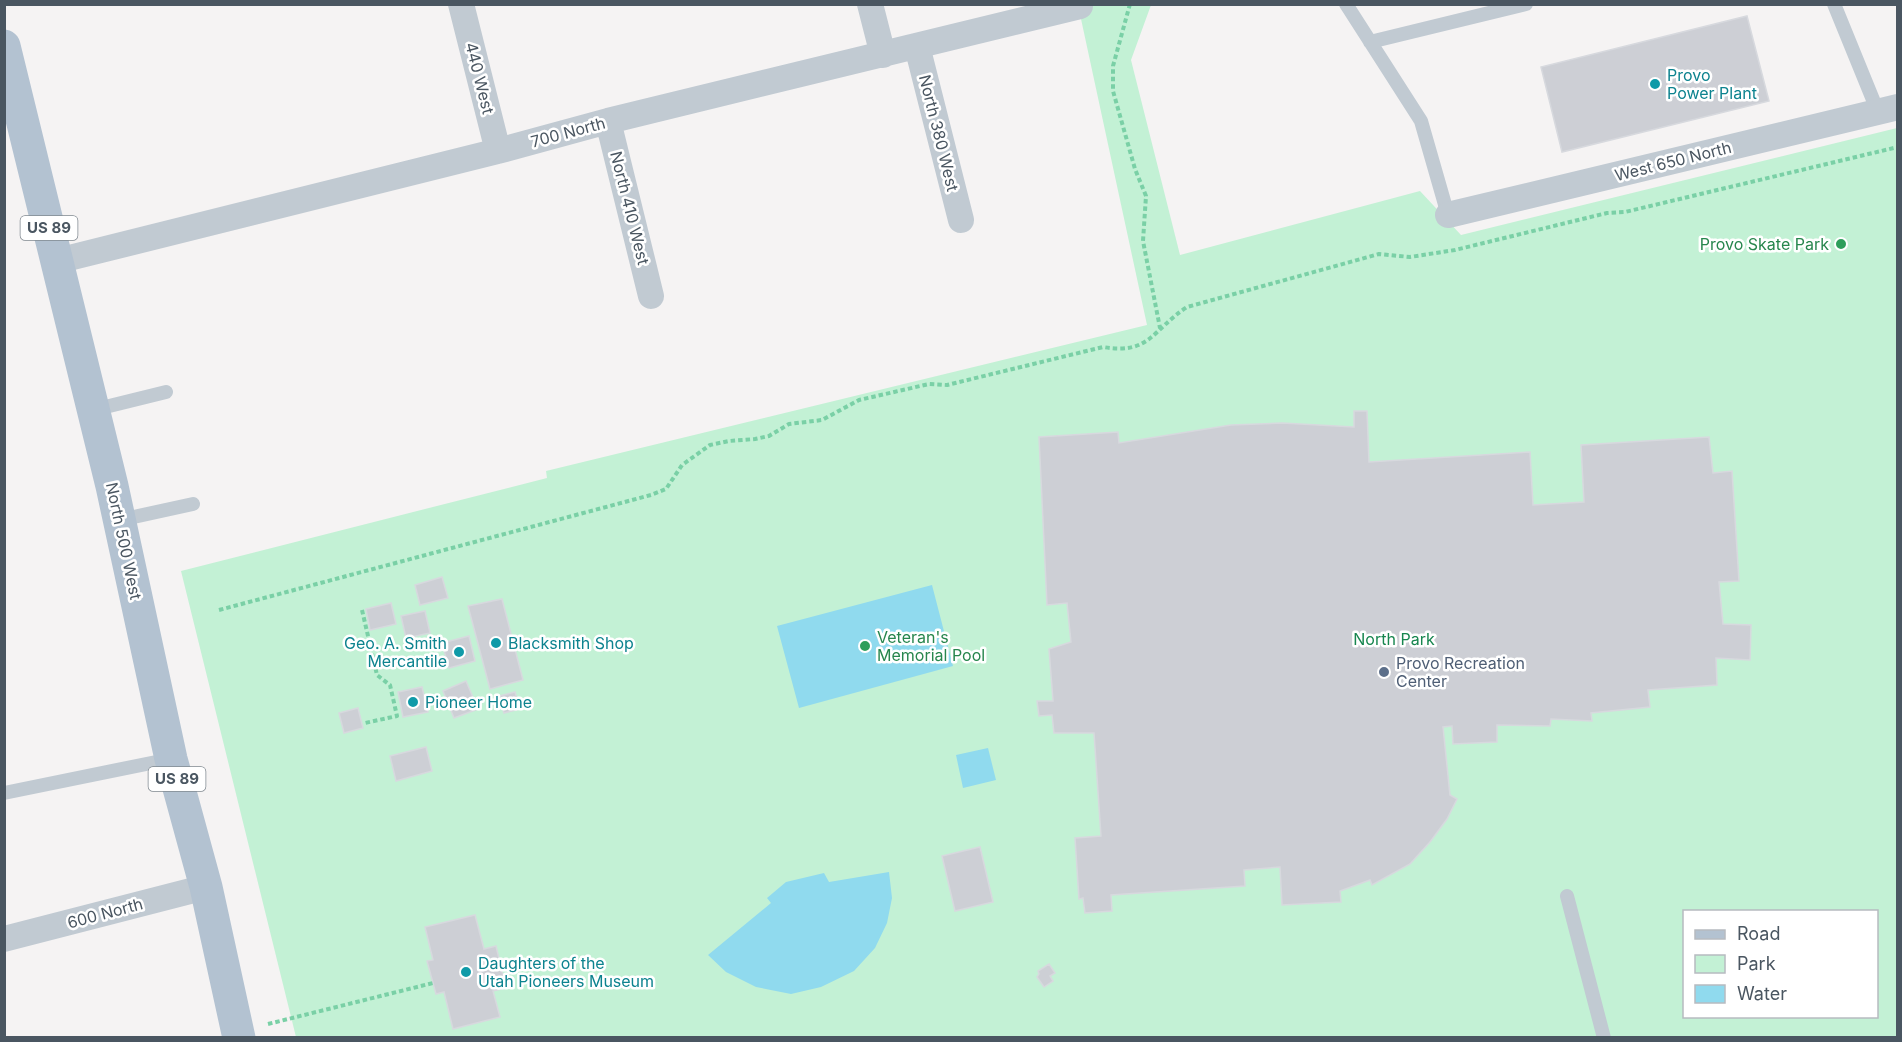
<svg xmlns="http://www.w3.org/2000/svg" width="1902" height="1042" viewBox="0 0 1902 1042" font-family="Inter,sans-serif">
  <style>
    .green { fill: #c3f1d5; fill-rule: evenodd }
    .water { fill: #90daee }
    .building { fill: #cdcfd5; stroke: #d7d9de; stroke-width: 1.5 }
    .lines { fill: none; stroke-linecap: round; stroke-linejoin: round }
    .path { stroke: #7ad0a6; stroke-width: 4; stroke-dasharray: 4.5 3; stroke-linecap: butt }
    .lane { stroke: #c1cad2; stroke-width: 14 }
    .street { stroke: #c1cad2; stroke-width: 26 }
    .primary { stroke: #b3c2d1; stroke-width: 33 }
    .culture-dot { fill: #0f9aa8; stroke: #fff; stroke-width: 2 }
    .leisure-dot { fill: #2e9e5b; stroke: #fff; stroke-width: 2 }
    .service-dot { fill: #5c6f8a; stroke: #fff; stroke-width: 2 }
    .labels { text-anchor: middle; stroke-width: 5; stroke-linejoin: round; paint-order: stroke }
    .shield { fill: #fff; stroke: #808990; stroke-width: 1.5 }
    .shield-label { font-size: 15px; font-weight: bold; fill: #4a5661 }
    .culture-label { font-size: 16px; fill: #0d838f; stroke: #fff; text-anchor: start }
    .street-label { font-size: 16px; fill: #4a5661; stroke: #fff }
    .leisure-label { font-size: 16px; fill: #27864d; stroke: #fff; text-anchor: end }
    .park-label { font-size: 16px; fill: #17864f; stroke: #fff }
    .service-label { font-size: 16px; fill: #4e5e75; stroke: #fff; text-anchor: start }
  </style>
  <rect width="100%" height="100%" fill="#f5f3f3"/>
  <path class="green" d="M1078 5H1151L1131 60 1180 255 1420 191 1461 235 1897 128V1037H296L181 571 547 478 546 471 1147 325ZM1684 912H1876V1016H1684Z"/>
  <path class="water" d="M932 585 953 666 799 708 777 626Z
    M988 748 996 780 963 788 956 755Z
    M889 872 892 898 887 923 875 948 854 971 821 987 791 994 756 987 726 972 708 955 771 903 767 898 786 882 824 873 829 882Z"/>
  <path class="building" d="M1747 16 1769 101 1562 152 1541 67Z
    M1354 411H1367L1369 462 1530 452 1533 505 1584 502 1581 445 1709 437 1713 473 1732 471 1739 581 1719 582 1723 624 1751 625 1750 660 1716 658 1717 685 1648 690 1650 707 1591 713 1592 721 1551 719 1550 726 1497 725V742L1453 744 1452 726 1443 727 1450 795 1457 799 1447 819 1430 842 1410 864 1372 885 1370 880 1340 891 1341 902 1282 905 1280 867 1244 870 1245 886 1111 895 1112 911 1085 913 1083 898 1079 899 1075 838 1101 836 1094 733H1054L1052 715 1039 716 1037 701H1053L1049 649 1071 642 1067 603 1047 605 1039 437 1118 432 1119 443 1231 425 1282 423 1354 427Z
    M442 577 448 598 420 605 415 585Z
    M502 599 523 680 490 689 468 606Z
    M391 603 396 624 370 630 366 609Z
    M425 611 430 633 406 638 401 616Z
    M469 636 475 661 449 668 442 643Z
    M466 681 478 709 454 718 443 691Z
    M422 687 428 712 403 717 398 692Z
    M515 692 520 709 504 713 499 696Z
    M358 708 363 728 344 733 339 713Z
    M426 747 432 771 396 781 390 756Z
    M980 847 993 902 955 911 942 856Z
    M475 915 484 949 496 946 506 988 493 991 500 1017 453 1029 444 992 436 994 427 961 433 960 425 927Z
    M1049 964 1055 973 1050 976 1053 981 1044 987 1037 977 1039 974 1038 971Z"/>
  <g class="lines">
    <path class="path" d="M1130 4 1113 66V91L1135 169 1146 196 1143 241 1160 328
      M219 610 651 495 666 489 682 465 710 445 729 441 755 439 769 436 789 424 822 420 859 400 929 384 947 385 1103 347C1150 355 1152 330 1187 307L1379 254 1410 257 1455 250 1607 213 1625 212 1898 147
      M362 610 377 675 390 685 397 716 365 723
      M268 1024 433 983"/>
    <path class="lane" d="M1346 4 1421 121 1448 215
      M1834 4 1878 112
      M1370 42 1526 4
      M93 410 166 392
      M120 520 193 504
      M4 793 171 759
      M1567 896 1604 1038"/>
    <path class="street" d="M461 4 498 151
      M870 4 883 55
      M917 46 961 220
      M608 121 651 296
      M1448 215 1898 107
      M57 261 498 151 608 121 1080 6
      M4 939 206 887"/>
    <path class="primary" d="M4 46 112 486 171 759 206 887 239 1038"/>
  </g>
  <g class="culture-dot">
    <circle cx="1655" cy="84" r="6"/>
    <circle cx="496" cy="643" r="6"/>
    <circle cx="459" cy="652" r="6"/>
    <circle cx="413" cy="702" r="6"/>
    <circle cx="466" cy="972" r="6"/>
  </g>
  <g class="leisure-dot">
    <circle cx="1841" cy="244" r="6"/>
    <circle cx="865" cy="646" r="6"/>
  </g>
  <circle class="service-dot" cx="1384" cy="672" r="6"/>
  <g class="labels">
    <g class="shield">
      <rect x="20.5" y="216" width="57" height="24" rx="4.5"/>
      <rect x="148.5" y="767" width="57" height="24" rx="4.5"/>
    </g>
    <g class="shield-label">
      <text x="49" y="233">US 89</text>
      <text x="177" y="784">US 89</text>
    </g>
    <g class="culture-label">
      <text x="1667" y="81">Provo<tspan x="1667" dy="18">Power Plant</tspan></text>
      <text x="447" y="649" text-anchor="end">Geo. A. Smith<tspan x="447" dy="18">Mercantile</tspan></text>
      <text x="508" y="649">Blacksmith Shop</text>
      <text x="425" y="708">Pioneer Home</text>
      <text x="478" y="969">Daughters of the<tspan x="478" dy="18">Utah Pioneers Museum</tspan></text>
    </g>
    <g class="street-label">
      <text transform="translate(480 78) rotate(76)" y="6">440 West</text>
      <text transform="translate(568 132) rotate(-15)" y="6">700 North</text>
      <text transform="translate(939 133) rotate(76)" y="6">North 380 West</text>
      <text transform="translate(1673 161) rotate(-14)" y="6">West 650 North</text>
      <text transform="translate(630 208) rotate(76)" y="6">North 410 West</text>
      <text transform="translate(124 541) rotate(78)" y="6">North 500 West</text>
      <text transform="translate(105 913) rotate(-15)" y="6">600 North</text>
    </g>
    <g class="leisure-label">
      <text x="1829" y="250">Provo Skate Park</text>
      <text x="877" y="643" text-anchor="start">Veteran's<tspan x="877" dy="18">Memorial Pool</tspan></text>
    </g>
    <g class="park-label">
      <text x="1394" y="645">North Park</text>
    </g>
    <g class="service-label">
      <text x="1396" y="669">Provo Recreation<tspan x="1396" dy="18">Center</tspan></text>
    </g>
  </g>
  <rect width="1902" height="1042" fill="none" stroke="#4a5661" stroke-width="12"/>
  <rect x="1683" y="910" width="195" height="108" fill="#ffffff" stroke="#b7bbc0" stroke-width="1.5"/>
  <rect x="1695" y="930" width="30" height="9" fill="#b3c2d1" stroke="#b7bbc0" stroke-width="1.5"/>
  <text x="1737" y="940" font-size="18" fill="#4a5661">Road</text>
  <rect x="1695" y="955" width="30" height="18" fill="#c3f1d5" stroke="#b7bbc0" stroke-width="1.5"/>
  <text x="1737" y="970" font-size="18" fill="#4a5661">Park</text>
  <rect x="1695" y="985" width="30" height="18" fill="#90daee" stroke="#b7bbc0" stroke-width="1.5"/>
  <text x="1737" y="1000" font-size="18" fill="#4a5661">Water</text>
</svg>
